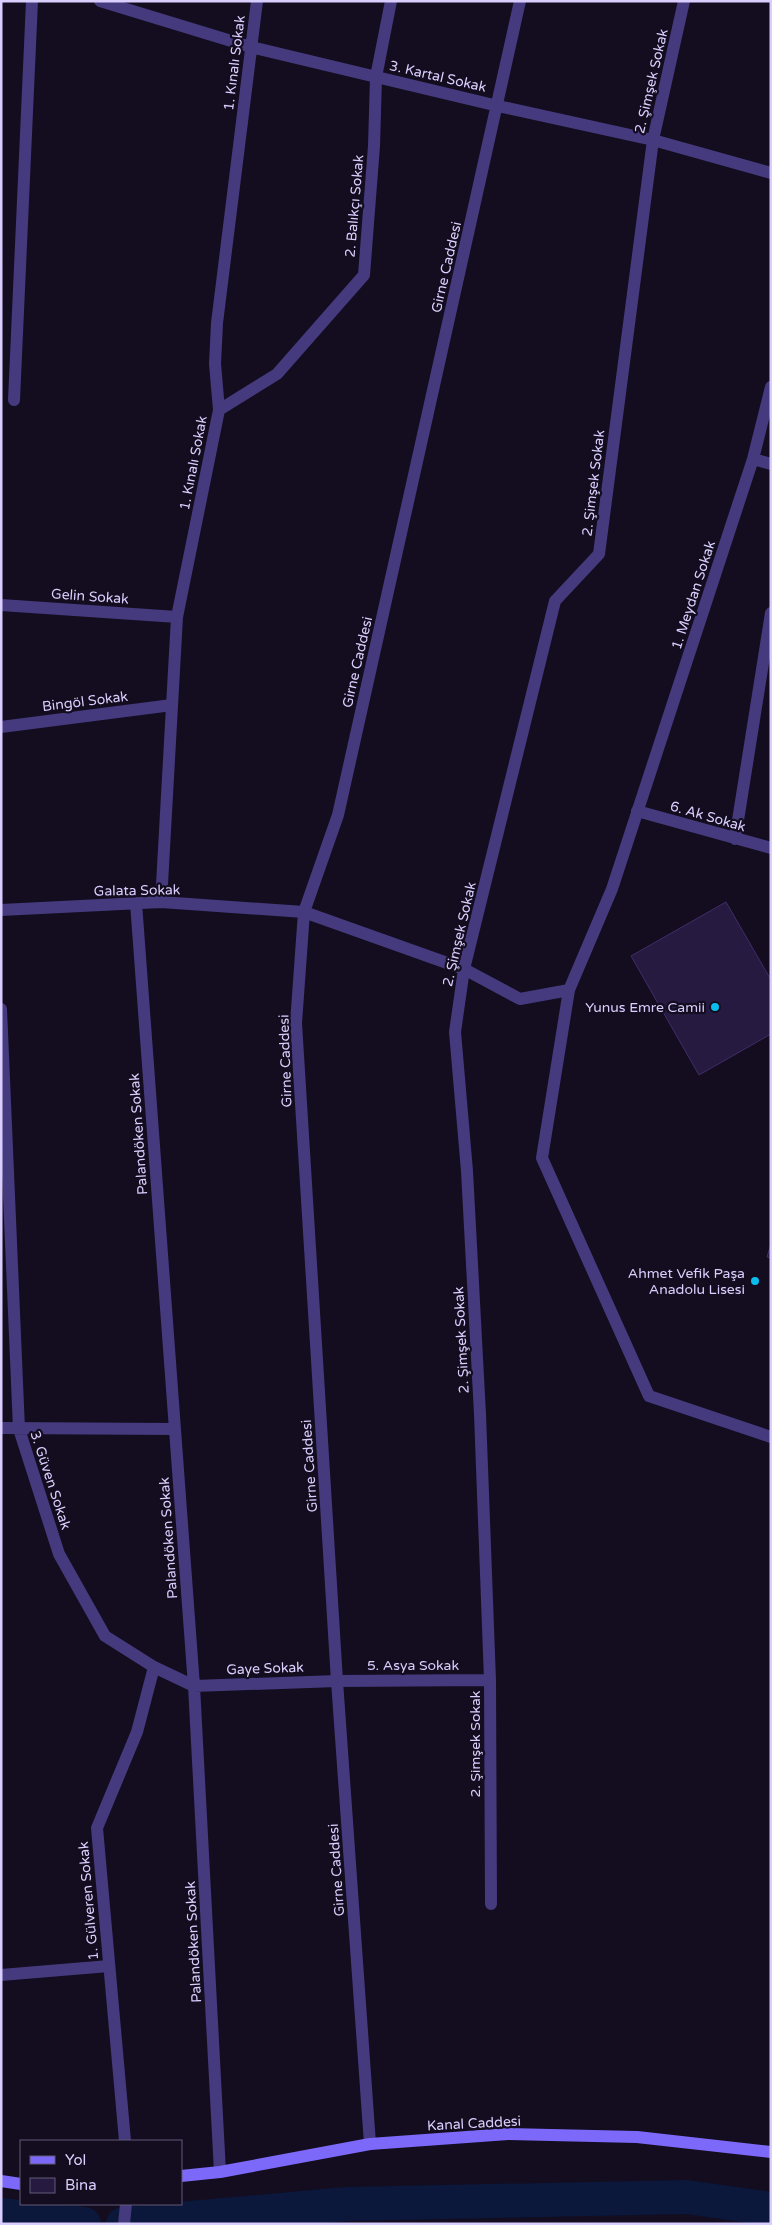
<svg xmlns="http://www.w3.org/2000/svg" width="772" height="2225" viewBox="0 0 772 2225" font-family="'Varela Round',sans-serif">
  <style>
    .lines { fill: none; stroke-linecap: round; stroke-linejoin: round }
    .canal { stroke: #0b173b; stroke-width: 34 }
    .building { fill: #261a40; stroke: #412d6b }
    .street { stroke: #453a7d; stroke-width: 12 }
    .secondary { stroke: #7d69f9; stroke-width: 12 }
    .poi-dot { fill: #0abced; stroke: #130d1f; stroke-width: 2 }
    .labels { text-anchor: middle; stroke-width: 4.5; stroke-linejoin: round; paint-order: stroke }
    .street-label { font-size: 14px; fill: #d9cefd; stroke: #130d1f }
    .poi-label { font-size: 14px; fill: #d9cefd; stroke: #130d1f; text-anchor: end }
  </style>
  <rect width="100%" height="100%" fill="#130d1f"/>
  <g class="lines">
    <path class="canal" d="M1 2215 84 2224
      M123 2224 346 2204 686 2197 771 2209"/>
  </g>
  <path class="building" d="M726 902 771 980V1034L699 1075 631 956Z
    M771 1244V1258L767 1257Z"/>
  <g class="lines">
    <path class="street" d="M100 1 251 47 498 106 653 140 771 173
      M771 387 753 459 612 889 569 990 542 1158 649 1396 771 1437
      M14 400 32 1
      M219 410 277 374 364 275 374 146 376 77 391 1
      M753 459 771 464
      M1 605 177 617
      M1 727 172 705
      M637 811 771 848
      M735 839 771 613
      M161 902 177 617 219 410 215 364 217 323 257 1
      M136 903 194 1686 220 2172
      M1 910 161 902 304 912 464 969 520 999 569 990
      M1 1009 19 1429 59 1554 105 1636 154 1667 194 1686 337 1681 490 1680
      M1 1428 175 1429
      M491 1904 490 1680 480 1414 467 1171 455 1032 464 969 555 601 599 554 653 140 684 1
      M1 1975 109 1966
      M125 2141 97 1828 137 1732 154 1667
      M370 2144 337 1681 296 1023 304 912 338 815 520 1
      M124 2224 126 2204"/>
    <path class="secondary" d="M181 2176 220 2172 370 2144 508 2134 637 2137 771 2152
      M1 2181 21 2184"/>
  </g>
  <g class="poi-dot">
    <circle cx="715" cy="1007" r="5"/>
    <circle cx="755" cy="1281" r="5"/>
  </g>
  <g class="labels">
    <g class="street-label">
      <text transform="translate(234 63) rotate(-83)" y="5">1. Kınalı Sokak</text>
      <text transform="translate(438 76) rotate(13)" y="5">3. Kartal Sokak</text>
      <text transform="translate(651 81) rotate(-77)" y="5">2. Şimşek Sokak</text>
      <text transform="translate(354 206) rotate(-85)" y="5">2. Balıkçı Sokak</text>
      <text transform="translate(446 267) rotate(-77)" y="5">Girne Caddesi</text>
      <text transform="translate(193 463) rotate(-79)" y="5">1. Kınalı Sokak</text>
      <text transform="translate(593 483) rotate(-83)" y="5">2. Şimşek Sokak</text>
      <text transform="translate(693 595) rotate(-72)" y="5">1. Meydan Sokak</text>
      <text transform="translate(90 596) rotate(4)" y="5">Gelin Sokak</text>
      <text transform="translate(357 662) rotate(-77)" y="5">Girne Caddesi</text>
      <text transform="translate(85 701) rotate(-7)" y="5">Bingöl Sokak</text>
      <text transform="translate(708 816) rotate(16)" y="5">6. Ak Sokak</text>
      <text transform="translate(137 890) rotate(-1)" y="5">Galata Sokak</text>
      <text transform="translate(459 934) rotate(-77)" y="5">2. Şimşek Sokak</text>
      <text transform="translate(285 1061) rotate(-92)" y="5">Girne Caddesi</text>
      <text transform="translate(138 1134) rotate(-94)" y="5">Palandöken Sokak</text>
      <text transform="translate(461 1340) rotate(-93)" y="5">2. Şimşek Sokak</text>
      <text transform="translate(309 1466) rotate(-94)" y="5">Girne Caddesi</text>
      <text transform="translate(51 1480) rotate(72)" y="5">3. Güven Sokak</text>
      <text transform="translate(168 1538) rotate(-94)" y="5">Palandöken Sokak</text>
      <text x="413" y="1670">5. Asya Sokak</text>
      <text transform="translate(265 1668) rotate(-2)" y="5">Gaye Sokak</text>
      <text transform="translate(475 1744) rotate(-90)" y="5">2. Şimşek Sokak</text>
      <text transform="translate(336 1870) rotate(-94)" y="5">Girne Caddesi</text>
      <text transform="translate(88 1901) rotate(-95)" y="5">1. Gülveren Sokak</text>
      <text transform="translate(193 1942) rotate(-93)" y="5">Palandöken Sokak</text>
      <text transform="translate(474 2123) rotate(-3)" y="5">Kanal Caddesi</text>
    </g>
    <g class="poi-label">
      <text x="705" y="1012">Yunus Emre Camii</text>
      <text x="745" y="1278">Ahmet Vefik Paşa<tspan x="745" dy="16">Anadolu Lisesi</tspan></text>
    </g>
  </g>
  <rect width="772" height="2225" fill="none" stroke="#d9cefd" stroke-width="5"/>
  <rect x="20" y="2140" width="162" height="65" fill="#130d1f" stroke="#625a78"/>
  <rect x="30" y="2156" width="25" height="8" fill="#7d69f9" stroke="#625a78"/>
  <text x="65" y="2165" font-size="15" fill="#d9cefd">Yol</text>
  <rect x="30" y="2178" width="25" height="15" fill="#261a40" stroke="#625a78"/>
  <text x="65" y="2190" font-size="15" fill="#d9cefd">Bina</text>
</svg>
